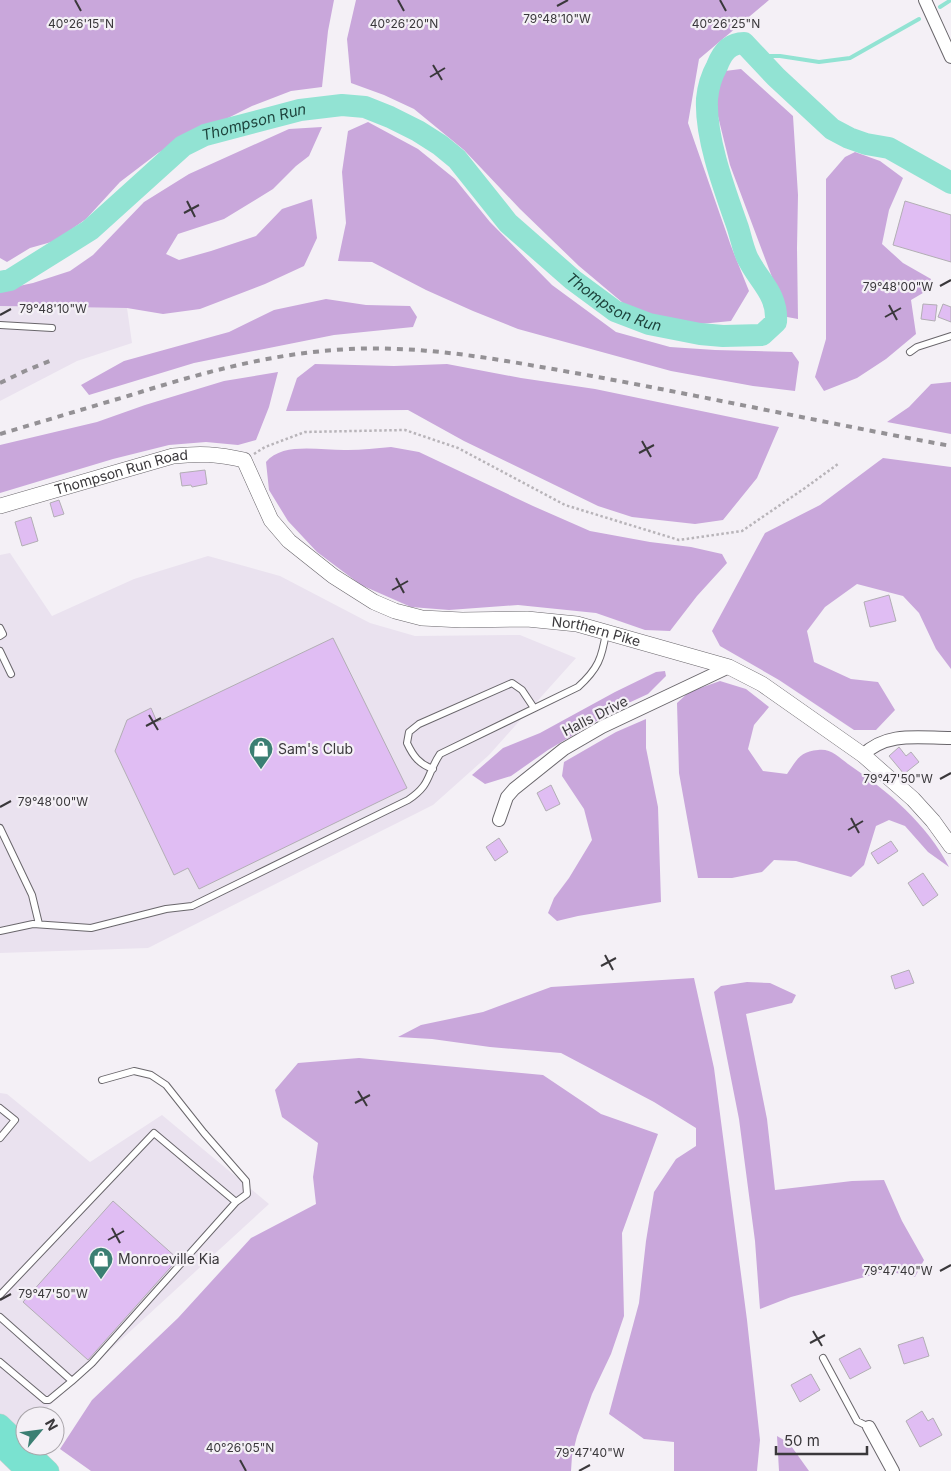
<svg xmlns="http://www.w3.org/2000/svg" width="951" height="1471" viewBox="0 0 951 1471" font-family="Inter,sans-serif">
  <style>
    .built { fill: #eae2ef }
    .forest { fill: #c9a7db }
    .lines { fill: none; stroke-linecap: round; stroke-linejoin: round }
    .stream { stroke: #92e3d3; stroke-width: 4 }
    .river { stroke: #92e3d3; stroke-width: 22 }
    .building { fill: #e0bdf3; stroke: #b2aeb4 }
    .service-casing { stroke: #69666b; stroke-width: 8 }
    .minor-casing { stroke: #69666b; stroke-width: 14 }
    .tertiary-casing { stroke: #69666b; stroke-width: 16 }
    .trunk-casing { stroke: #d0cfd0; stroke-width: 21 }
    .path { stroke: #b8b4b9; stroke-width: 2.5; stroke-dasharray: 2.5 2.5; stroke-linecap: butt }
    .service { stroke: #fff; stroke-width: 6 }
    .minor { stroke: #fff; stroke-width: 12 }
    .tertiary { stroke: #fff; stroke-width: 15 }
    .trunk { stroke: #7ae2d0; stroke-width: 20 }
    .rail { stroke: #949195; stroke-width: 4; stroke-dasharray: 6 6; stroke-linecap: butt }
    .ticks { fill: none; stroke: #3a383b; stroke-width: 2 }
    .labels { text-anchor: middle; stroke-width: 4.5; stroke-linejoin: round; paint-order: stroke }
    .street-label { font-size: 14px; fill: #3a383b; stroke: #f4f0f6 }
    .poi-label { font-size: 14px; fill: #3a383b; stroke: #f4f0f6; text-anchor: start }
    .water-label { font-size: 15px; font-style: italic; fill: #1e443d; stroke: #f4f0f6 }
    .ticks-label { font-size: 12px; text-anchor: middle; fill: #3a383b; stroke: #f4f0f6; stroke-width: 4.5; stroke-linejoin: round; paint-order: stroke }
  </style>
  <rect width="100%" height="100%" fill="#f4f0f6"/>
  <path class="built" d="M0 306 127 308 132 343 77 361 0 401Z
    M10 553 52 616 134 579 208 556 280 576 370 623 415 636 520 635 576 658 489 755 433 805 148 948 0 953V555Z
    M0 1093 7 1094 90 1162 162 1115 269 1204 38 1416H25V1428L0 1451Z"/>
  <path class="forest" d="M0 0H334L328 31 322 87 291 91 252 106 158 153 120 182 86 219 55 241 30 248 7 262 0 258Z
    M356 0H769L699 59 688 123 731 246 749 291 731 321 690 325 629 308 579 266 520 209 464 150 414 109 384 95 351 83 347 39Z
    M741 69 793 116 798 195 797 248 798 319 787 317 730 165 714 100 725 71Z
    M368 122 418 149 455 179 490 222 552 285 616 332 670 347 715 350 792 352 799 362 795 391 753 386 671 371 518 329 473 311 426 290 372 262 338 261 346 223 342 172 348 131Z
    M322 127 309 156 296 166 273 189 224 219 178 234 166 254 179 260 211 251 256 236 282 209 312 199 317 238 304 266 265 284 200 309 163 314 127 308 0 306V290L33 283 70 271 93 255 144 202 189 174 289 129Z
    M855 152 880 161 903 178 889 210 882 244 903 263 931 279 928 290 911 300 916 334 886 359 857 378 824 391 815 377 826 339V179L845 157Z
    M326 299 366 305 410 306 417 317 413 327 334 335 194 363 89 395 81 385 124 361 229 332 274 310Z
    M315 364 394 366 447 364 521 378 595 389 779 427 757 478 723 520 695 524 632 517 598 506 464 441 408 410 286 411 297 378Z
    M278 372 269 407 256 440 238 445 206 442 169 445 113 459 0 493V445L97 422 145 405 224 381Z
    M951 382V434L887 422 909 407 931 384Z
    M391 447 419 452 533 506 590 531 650 542 691 547 722 554 727 563 697 596 670 631 645 630 596 613 518 605 449 610 411 607 361 585 317 552 288 521 269 490 266 462C283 441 323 451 348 450 362 450 376 448 391 447Z
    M883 458 951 467V669L936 649 919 613 903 596 857 584 825 607 807 631 814 662 851 679 878 682 895 710 876 730H854L779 680 720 646 712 631 765 533 820 505Z
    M665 671 666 676 648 694 624 705 548 750 511 776 485 784 472 775 503 748 540 733 615 692 656 672Z
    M720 681 746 689 769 707 754 725 748 749 763 771 787 774C796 761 800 751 818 750 830 748 839 757 848 764 888 791 927 824 949 867L928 852 905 826 889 820 876 826 864 865 851 877 796 861 774 860 762 872 732 878H698L679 773 677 703 689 692Z
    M646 719V748L658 807 661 902 578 916 557 921 548 913 554 898 569 878 592 840 584 809 562 776 564 762 616 732Z
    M694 978 714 1068 747 1320 760 1440 757 1471H674V1442L644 1439 609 1414 639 1303 646 1241 654 1192 676 1159 696 1146V1128L654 1102 561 1053 490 1047 432 1039 398 1037 421 1025 483 1012 551 987Z
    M747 982 770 983 796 995 792 1003 746 1014 767 1119 775 1190 852 1181 884 1180 902 1221 924 1260 915 1277 887 1271 791 1297 760 1309 755 1241 739 1119 714 992 721 986Z
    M359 1058 543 1075 601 1114 658 1134 622 1233 624 1316 611 1354 592 1394 577 1436 572 1456 571 1471H91L60 1449 92 1400 178 1318 251 1238 316 1204 313 1177 318 1143 282 1117 275 1090 298 1063Z
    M777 1436 789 1443 809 1471H779Z"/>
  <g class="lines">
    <path class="stream" d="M940 7 951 0
      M757 56H780L819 62 850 58 919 19"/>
    <path class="river" id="s1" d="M0 282 10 280 90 230 183 146 205 135 300 110 342 105 365 107 390 117 418 131 440 145 457 159 508 223 573 280 615 311 649 324 700 334 723 336 762 335 776 322C778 293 758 281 747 257 743 248 741 238 738 228 725 191 705 138 707 99 708 88 712 75 717 66 722 53 729 43 744 43L776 77 832 129 849 138 866 144 889 148 951 183"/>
  </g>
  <path class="building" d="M905 201 951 215V262L893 245Z
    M923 304 937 305 935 321 921 319Z
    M943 304 951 307V322L938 317Z
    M205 470 207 484 192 487 191 485 182 486 180 473Z
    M59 500 64 514 54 517 50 503Z
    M31 517 38 541 22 546 15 522Z
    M889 595 896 621 870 627 864 602Z
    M333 638 407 788 199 889 188 868 174 875 115 751 127 720 151 708 157 722Z
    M899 747 906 756 911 752 919 762 904 774 889 756Z
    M551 785 560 804 546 811 537 793Z
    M499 838 508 852 495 861 486 847Z
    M891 841 898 851 878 864 871 853Z
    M923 873 938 895 923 906 908 883Z
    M909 970 914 983 895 989 891 976Z
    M113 1201 178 1259 88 1360 23 1302Z
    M923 1337 929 1356 904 1364 898 1345Z
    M860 1348 871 1368 850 1379 839 1359Z
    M811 1374 820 1390 800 1402 791 1385Z
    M922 1411 928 1421 933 1418 942 1435 920 1447 906 1421Z"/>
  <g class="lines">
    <defs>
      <path id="service" d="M0 325 52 328
        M910 352 917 347 951 336
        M0 628 3 634 0 636
        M0 651 11 674
        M433 769C419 764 413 756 407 743L409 732 419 724 512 683 522 690 534 708
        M0 828 32 895 39 924
        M0 931 33 924 91 928 166 909 192 906 408 800C432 784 426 775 440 754L578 687C598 669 602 658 606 632
        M0 1108 15 1120 0 1138
        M0 1295 154 1133 236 1202 247 1194 246 1181 204 1133 166 1085 151 1075 134 1071 102 1080
        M0 1317 72 1381 92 1363 236 1202
        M823 1358 857 1421 869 1427
        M0 1362 45 1400H49L72 1381"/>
      <path id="minor" d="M925 0 951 57
        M863 755C887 731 920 738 951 738
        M499 820 507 797 514 789 564 749 602 727 729 667
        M869 1427 893 1471"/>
      <g id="tertiary">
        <path id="s2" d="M0 506 173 456C201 453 217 454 244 460L271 520 289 541 333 576 374 602 395 611 422 618 462 620 527 619 577 624 729 667 762 684 863 755 913 799 933 821 951 846"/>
      </g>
      <path id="trunk" d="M0 1424 49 1471
        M0 1446 26 1471"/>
    </defs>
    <use href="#service" class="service-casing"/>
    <use href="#minor" class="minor-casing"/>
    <use href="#tertiary" class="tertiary-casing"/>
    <use href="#trunk" class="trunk-casing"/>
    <path class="path" d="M254 454 265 447 305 432 405 430 458 448 565 505 679 540 742 531 805 488 838 464"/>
    <use href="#service" class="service"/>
    <use href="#minor" class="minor"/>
    <use href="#tertiary" class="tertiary"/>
    <use href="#trunk" class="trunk"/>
    <path class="rail" d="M0 383 25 371 52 360
      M0 434C44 421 87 408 131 395 198 374 265 355 335 350 422 343 506 361 592 376 712 398 831 424 951 446"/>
  </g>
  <path class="ticks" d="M75 0 81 11M398 0 404 11M720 0 726 11M557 6 568 0M433 65 442 80M430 77 445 68M187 201 195 217M184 213 199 205M940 286 951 280M889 305 897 320M0 315 11 309M885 317 901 308M642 441 651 457M639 453 654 445M396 578 404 593M392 590 408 581M149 715 158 730M146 726 161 718M940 779 951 773M0 807 11 801M851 818 859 833M848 830 863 821M605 955 613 970M601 966 616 958M358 1091 367 1106M355 1103 370 1095M112 1228 120 1243M108 1240 124 1231M940 1271 951 1265M0 1300 11 1294M813 1331 822 1346M810 1343 825 1335M240 1460 246 1471M579 1471 590 1465"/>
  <defs>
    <symbol id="shop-pin" viewBox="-11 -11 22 30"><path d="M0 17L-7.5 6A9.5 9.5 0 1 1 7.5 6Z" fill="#3b7f73" stroke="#f4f0f6"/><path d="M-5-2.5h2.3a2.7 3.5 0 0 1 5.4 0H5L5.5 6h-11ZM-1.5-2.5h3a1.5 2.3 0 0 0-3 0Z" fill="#fff"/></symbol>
  </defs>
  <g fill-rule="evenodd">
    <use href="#shop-pin" x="247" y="735" width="28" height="38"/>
    <use href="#shop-pin" x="87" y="1245" width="28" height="38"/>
  </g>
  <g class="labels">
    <g class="street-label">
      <text dy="5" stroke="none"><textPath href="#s2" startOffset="126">Thompson Run Road</textPath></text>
      <text dy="5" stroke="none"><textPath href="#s2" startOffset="676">Northern Pike</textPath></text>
      <text transform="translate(595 716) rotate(-27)" y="5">Halls Drive</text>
    </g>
    <g class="poi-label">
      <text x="278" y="754">Sam's Club</text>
      <text x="118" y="1264">Monroeville Kia</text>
    </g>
    <g class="water-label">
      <text dy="5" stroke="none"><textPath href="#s1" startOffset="305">Thompson Run</textPath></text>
      <text dy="5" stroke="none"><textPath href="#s1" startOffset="740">Thompson Run</textPath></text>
    </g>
  </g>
  <g class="ticks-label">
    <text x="557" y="23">79°48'10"W</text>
    <text x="81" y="28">40°26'15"N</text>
    <text x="404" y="28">40°26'20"N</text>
    <text x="726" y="28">40°26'25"N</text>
    <text x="898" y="291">79°48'00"W</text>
    <text x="53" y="313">79°48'10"W</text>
    <text x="898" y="783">79°47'50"W</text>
    <text x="53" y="806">79°48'00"W</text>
    <text x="898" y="1275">79°47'40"W</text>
    <text x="53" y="1298">79°47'50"W</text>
    <text x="240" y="1452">40°26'05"N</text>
    <text x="590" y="1457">79°47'40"W</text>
  </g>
  <g transform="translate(40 1431) rotate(61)"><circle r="24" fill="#f4f0f6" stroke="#aaa6ab"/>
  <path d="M0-4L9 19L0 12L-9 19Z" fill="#3b7f73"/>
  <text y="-8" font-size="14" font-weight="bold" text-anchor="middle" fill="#3a383b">N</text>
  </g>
  <path d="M776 1446v8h91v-8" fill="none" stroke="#3a383b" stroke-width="2.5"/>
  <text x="784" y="1446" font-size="15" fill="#3a383b" stroke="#f4f0f6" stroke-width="4" paint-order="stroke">50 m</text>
</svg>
